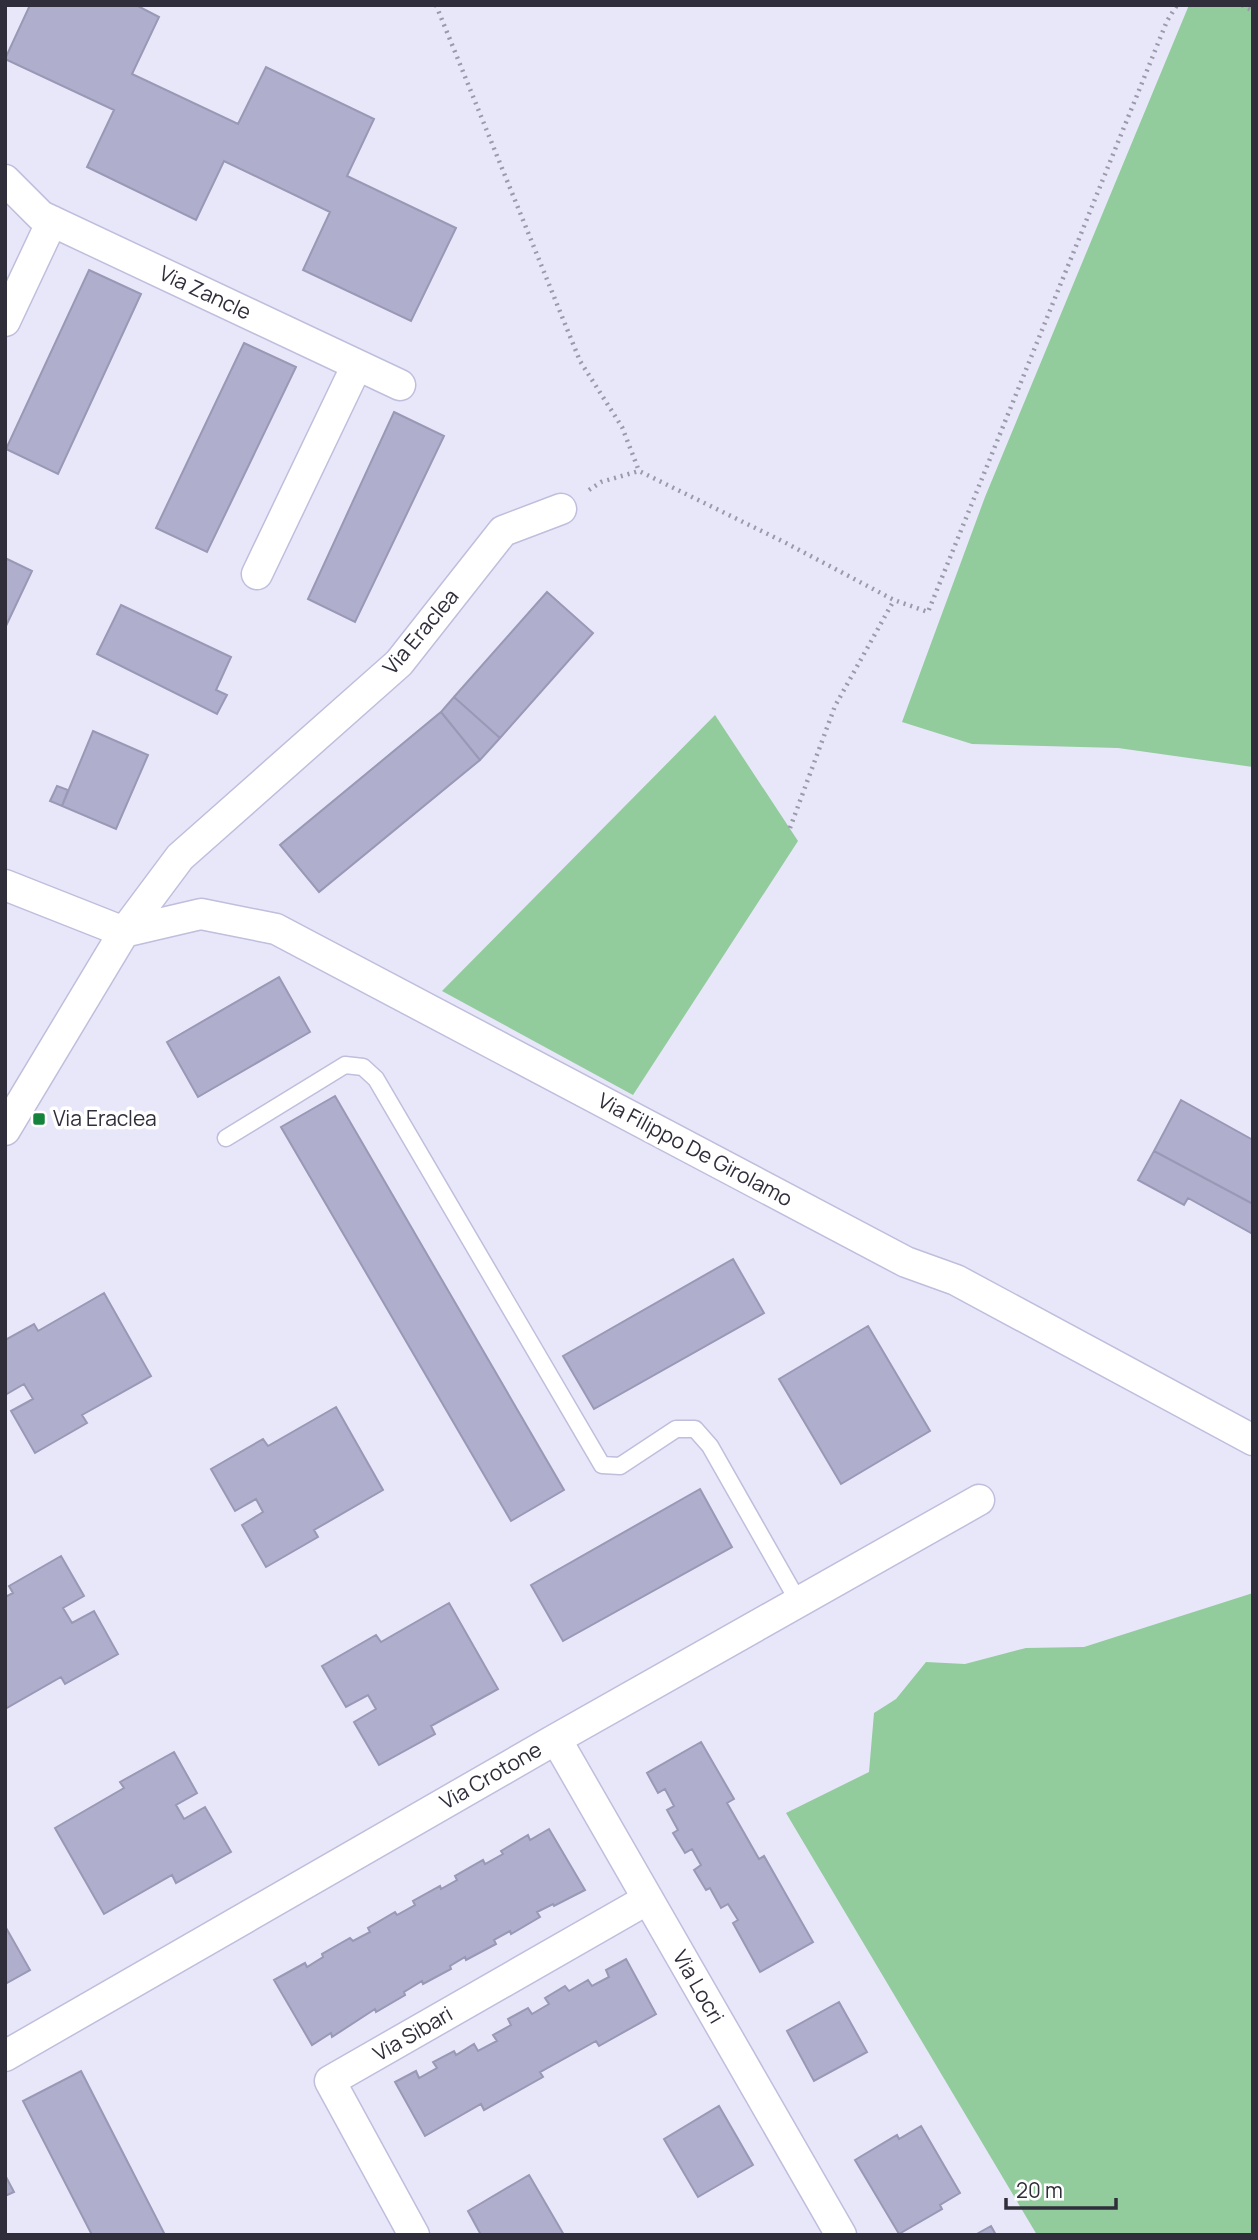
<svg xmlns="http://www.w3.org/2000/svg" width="1258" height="2240" viewBox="0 0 1258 2240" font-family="Manrope,sans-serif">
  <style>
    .green { fill: #92cb9c }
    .building { fill: #afaecc; stroke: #9998b5; stroke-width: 2 }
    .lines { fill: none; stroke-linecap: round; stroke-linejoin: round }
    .lane-casing { stroke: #bfbedc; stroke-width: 19 }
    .street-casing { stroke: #bfbedc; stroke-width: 33 }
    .path { stroke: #9b9aaa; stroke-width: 4.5; stroke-dasharray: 2 5; stroke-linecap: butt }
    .lane { stroke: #fff; stroke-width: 16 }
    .street { stroke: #fff; stroke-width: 30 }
    .poi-dot { fill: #14833b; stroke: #fff; stroke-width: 2.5 }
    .labels { text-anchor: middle; stroke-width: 7; stroke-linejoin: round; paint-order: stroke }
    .street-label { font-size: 21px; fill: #2f2e3a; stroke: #fff }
    .poi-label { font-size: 21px; fill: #2f2e3a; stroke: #fff; text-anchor: start }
  </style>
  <rect width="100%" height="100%" fill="#e8e7fa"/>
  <path class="green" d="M1189 5H1253V767L1118 748 972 744 902 722 985 497Z
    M715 715 798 841 633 1095 442 991Z
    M1253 1593V2235H1037L786 1813 869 1772 874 1713 896 1699 926 1662 965 1664 1026 1648 1084 1647Z"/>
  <path class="building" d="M30 5H136L159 17 132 74 238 124 266 67 374 119 347 176 456 228 411 321 303 270 330 212 224 161 196 220 87 167 114 110 5 59Z
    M89 270 141 294 58 474 6 449Z
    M244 343 296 367 207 552 156 528Z
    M394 412 444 436 355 622 308 599Z
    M5 558 32 571 5 628Z
    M547 592 593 633 500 738 454 697Z
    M121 605 231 657 216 690 227 695 217 714 97 654Z
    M454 697 500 738 480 760 441 712Z
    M441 712 480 760 319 892 280 845Z
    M93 731 148 755 116 829 62 806Z
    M57 786 68 790 62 806 50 801Z
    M279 977 310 1032 198 1097 167 1042Z
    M335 1096 564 1490 511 1521 281 1127Z
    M1181 1100 1253 1140V1204L1154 1151Z
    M1154 1151 1253 1204V1234L1188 1198 1184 1205 1138 1180Z
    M733 1259 764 1313 594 1409 563 1356Z
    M104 1293 151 1376 82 1415 87 1423 35 1453 11 1411 33 1399 24 1384 5 1395V1340L34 1324 38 1331Z
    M868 1326 930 1431 841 1484 779 1379Z
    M336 1407 383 1490 314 1530 318 1537 266 1567 242 1525 263 1512 256 1499 235 1511 211 1469 263 1439 268 1446Z
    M700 1489 732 1547 563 1641 531 1585Z
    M61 1556 84 1596 63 1608 72 1623 94 1611 118 1654 65 1684 61 1677 5 1709V1597L13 1593 9 1586Z
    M449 1603 498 1689 431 1726 435 1734 379 1765 354 1722 376 1709 368 1695 346 1707 322 1666 376 1635 381 1642Z
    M701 1742 734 1799 727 1803 759 1859 764 1856 813 1942 760 1972 733 1923 738 1920 728 1904 721 1908 710 1888 706 1890 694 1870 701 1865 692 1849 685 1853 673 1833 678 1830 667 1810 674 1806 665 1789 658 1793 647 1773Z
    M174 1752 197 1793 176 1805 184 1819 205 1807 231 1852 176 1883 172 1875 104 1914 55 1828 124 1788 120 1782Z
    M549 1829 585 1890 554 1906 553 1904 537 1912 540 1917 511 1934 510 1931 494 1940 496 1944 466 1960 465 1957 450 1966 451 1969 423 1984 422 1981 404 1992 405 1995 376 2012 375 2009 332 2037 331 2033 312 2045 274 1980 305 1963 307 1967 323 1957 322 1954 350 1938 353 1941 370 1932 368 1928 395 1912 397 1915 415 1905 413 1901 440 1886 441 1889 457 1880 455 1876 483 1860 485 1864 503 1854 501 1851 528 1835 530 1840Z
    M5 1926 30 1970 5 1984Z
    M626 1959 656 2014 599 2046 596 2041 540 2072 543 2077 484 2110 481 2104 425 2136 395 2082 416 2071 419 2078 437 2068 433 2062 454 2051 456 2055 474 2044 478 2051 497 2041 493 2035 511 2025 508 2019 528 2008 532 2014 549 2004 545 1998 565 1986 569 1991 588 1980 592 1986 609 1977 606 1970Z
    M839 2002 867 2052 814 2081 787 2031Z
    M81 2071 165 2235H92L23 2101Z
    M719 2106 753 2165 698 2197 664 2139Z
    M921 2126 960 2193 940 2205 942 2209 899 2234 855 2160 897 2135 899 2139Z
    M5 2175 14 2192 5 2196Z
    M529 2175 564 2235H481L468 2211Z
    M991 2226 996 2235H975Z"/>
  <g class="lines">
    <defs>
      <path id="lane" d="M226 1138 345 1065 363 1067 376 1079 602 1465 620 1466 676 1429H695L710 1446 798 1601"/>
      <path id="street" d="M5 180 41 216 400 385
        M5 321 52 221
        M257 574 357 365
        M5 885 124 932
        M124 932 201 914 276 929 906 1262 956 1280 1253 1440
        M5 1130 124 932 180 857 399 663 503 531 561 509
        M556 1739 841 2235
        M5 2056 556 1739 979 1500
        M414 2235 330 2081 648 1899"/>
    </defs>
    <use href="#lane" class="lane-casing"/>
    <use href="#street" class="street-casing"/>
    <path class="path" d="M436 5 580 361 622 427 639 471
      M1242 5 1253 11
      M589 490 601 482 639 471 786 543 894 600 928 612 1167 21 1177 5
      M790 828 835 706 894 600"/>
    <use href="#lane" class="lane"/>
    <use href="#street" class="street"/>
  </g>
  <rect class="poi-dot" x="32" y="1112" width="14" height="14" rx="3.5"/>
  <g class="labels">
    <g class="street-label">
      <text transform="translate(205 293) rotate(25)" y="7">Via Zancle</text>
      <text transform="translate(421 632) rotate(-50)" y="7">Via Eraclea</text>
      <text transform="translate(695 1150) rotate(28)" y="7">Via Filippo De Girolamo</text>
      <text transform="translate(491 1776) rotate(-30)" y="7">Via Crotone</text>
      <text transform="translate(698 1987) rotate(60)" y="7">Via Locri</text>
      <text transform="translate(413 2034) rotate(-30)" y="7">Via Sibari</text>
    </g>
    <g class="poi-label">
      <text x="53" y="1126">Via Eraclea</text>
    </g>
  </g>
  <rect width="1258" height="2240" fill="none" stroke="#2f2e3a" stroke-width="14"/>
  <path d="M1006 2198v10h110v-10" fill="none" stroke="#2f2e3a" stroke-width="3.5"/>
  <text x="1016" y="2198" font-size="21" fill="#2f2e3a" stroke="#ffffff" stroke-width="5" paint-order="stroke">20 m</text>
</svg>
